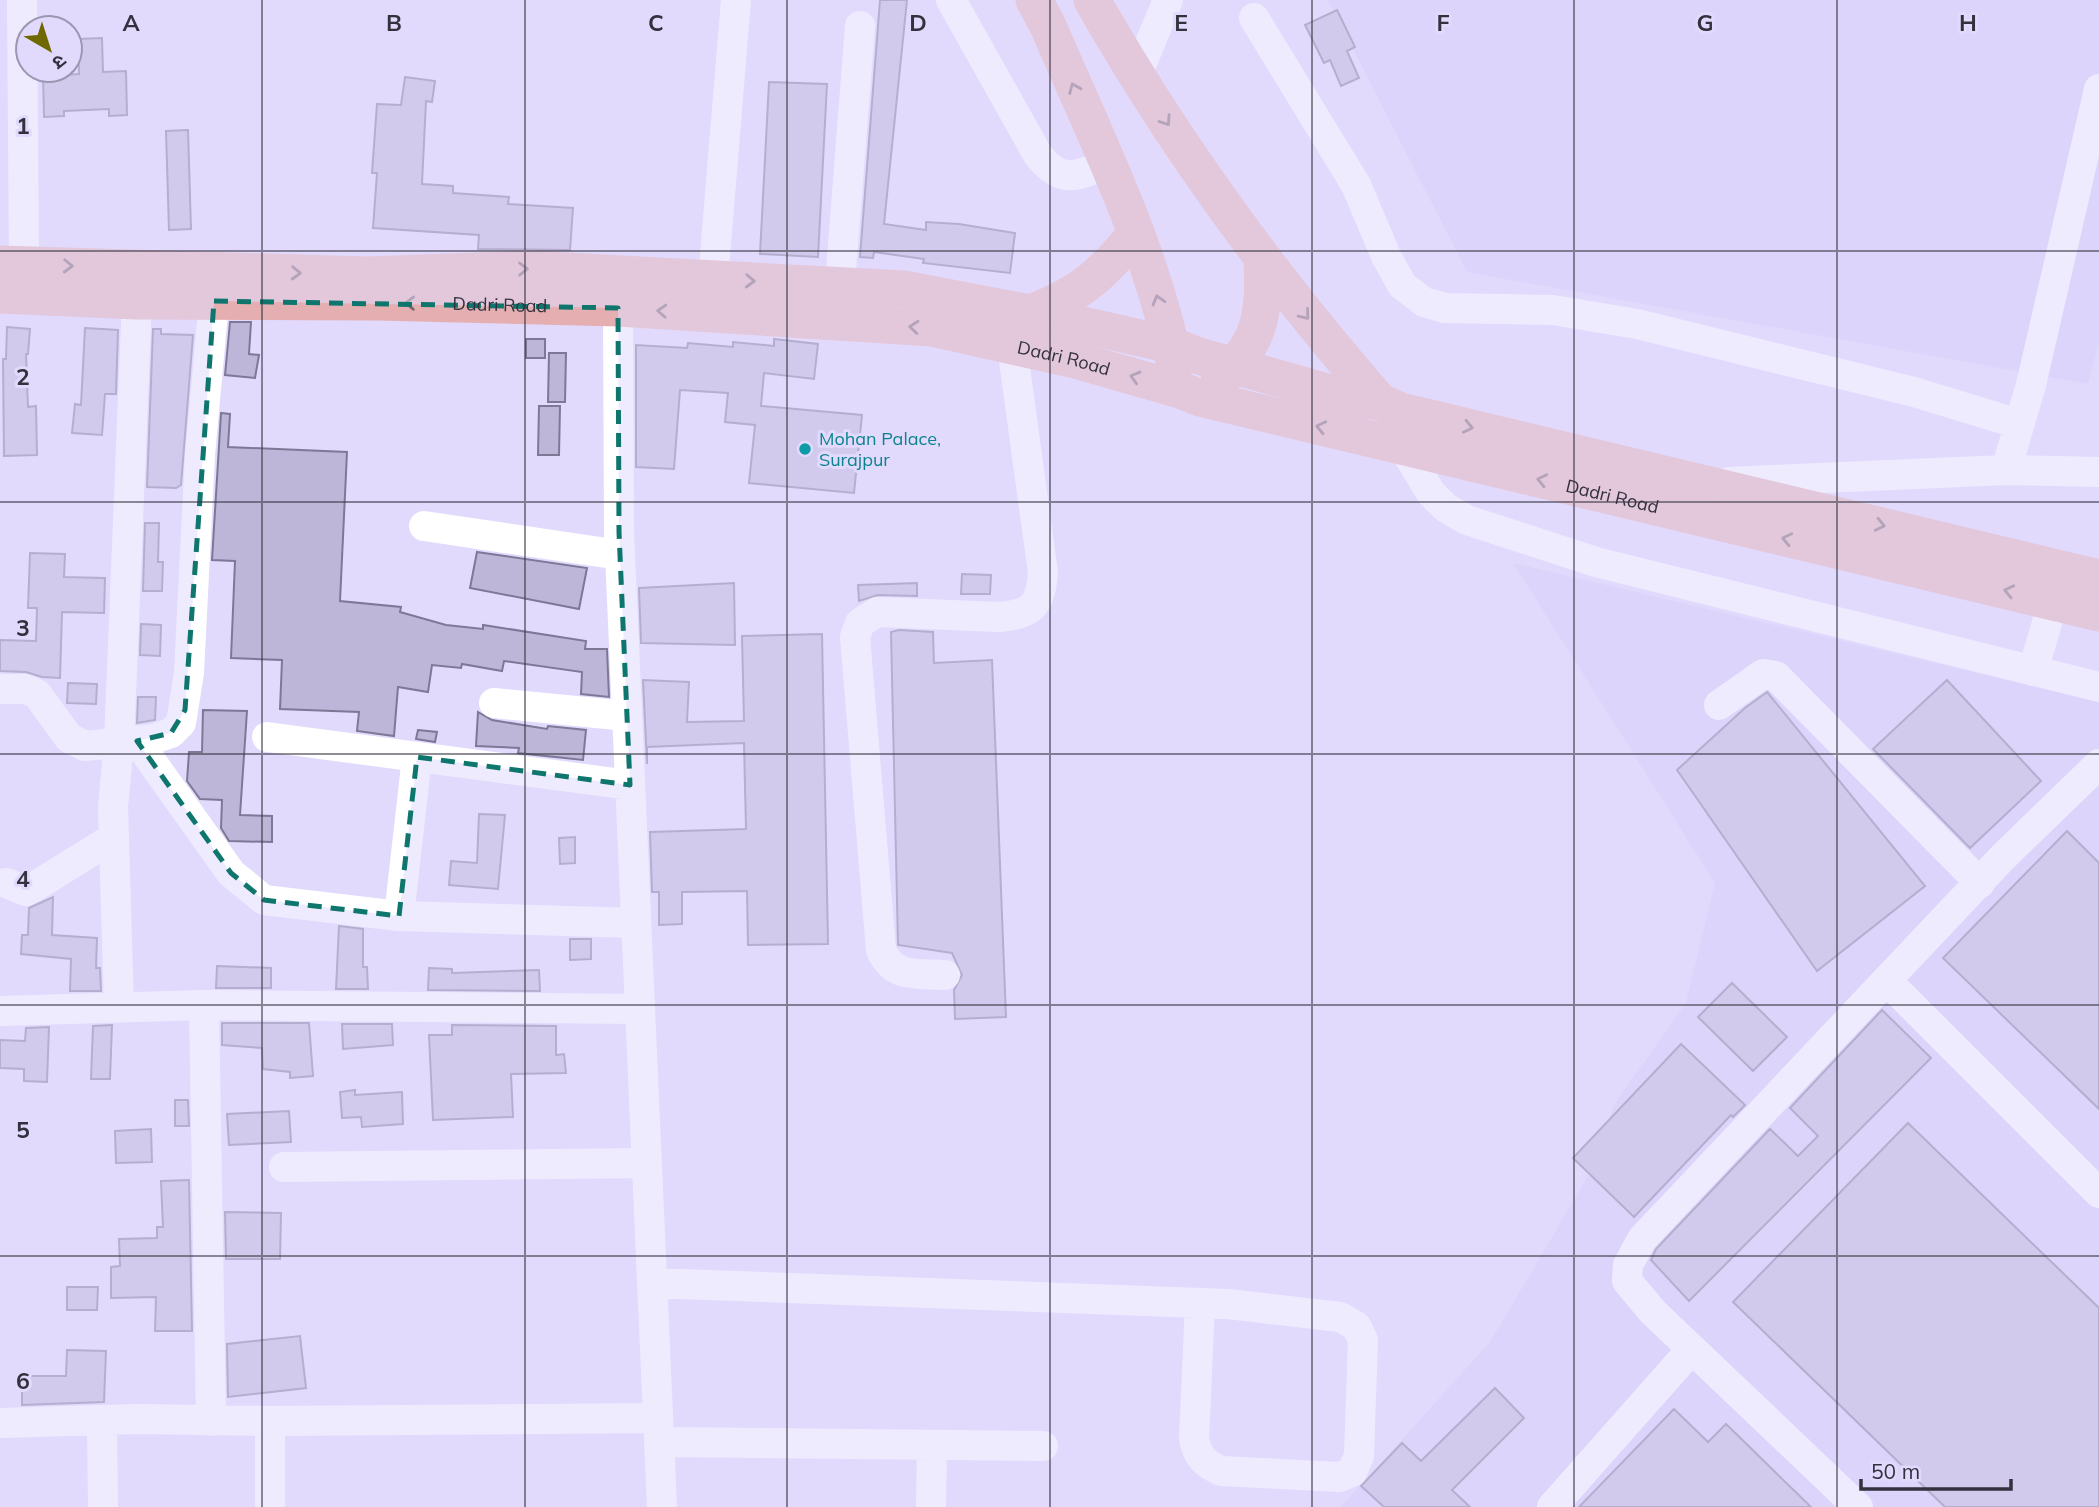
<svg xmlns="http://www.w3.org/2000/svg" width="2099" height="1507" viewBox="0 0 2099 1507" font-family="Mulish,'Noto Sans Devanagari',sans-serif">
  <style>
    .built { fill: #d5cdf7 }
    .building { fill: #bdb6d8; stroke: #7e7897; stroke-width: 2 }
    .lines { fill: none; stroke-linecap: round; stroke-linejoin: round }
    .minor { stroke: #fff; stroke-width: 30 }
    .major { stroke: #e5afb1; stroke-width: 37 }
    .oneway { stroke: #7a636c }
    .marked { fill: none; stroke: #0f766e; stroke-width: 5; stroke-dasharray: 14 9; stroke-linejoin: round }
    .grid { fill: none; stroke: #33313e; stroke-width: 2; stroke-opacity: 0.55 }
    .culture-dot { fill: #0f9aa8; stroke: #e1dafd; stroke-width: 2.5 }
    .labels { text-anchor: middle; stroke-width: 6; stroke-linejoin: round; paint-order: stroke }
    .street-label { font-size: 18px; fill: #33313e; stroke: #e1dafd }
    .culture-label { font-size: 18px; fill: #0d838f; stroke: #e1dafd; text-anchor: start }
    .grid-label { font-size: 23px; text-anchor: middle; font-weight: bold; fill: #33313e; stroke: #e1dafd; stroke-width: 6; stroke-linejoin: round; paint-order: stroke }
  </style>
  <rect width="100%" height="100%" fill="#e1dafd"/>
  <path class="built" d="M1328 0H2099V342L2088 384 1467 272Z
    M1513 563 2099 702V1507H1341L1490 1342 1603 1151 1613 1106 1686 1003 1715 883Z"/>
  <path class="building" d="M880 0H907L884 224 926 230V222L959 224 1015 233 1010 273 923 263 924 259 874 252 873 258 860 257Z
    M1337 10 1355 47 1347 51 1359 78 1341 86 1330 60 1324 63 1305 25Z
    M102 38 103 72 126 71 127 115 109 116V109L64 111V116L44 117 43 76 79 74 78 39Z
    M405 77 435 81 432 102 426 101 422 184 453 186V193L509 197 508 204 573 208 570 250 478 249 479 235 373 228 377 173H372L377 104 401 105Z
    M769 82 827 84 818 257 760 254Z
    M188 130 191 229 169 230 166 131Z
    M230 322H251L249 354 259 355 255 378 225 375Z
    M7 327 30 329 28 354H26L28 407 36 406 37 455 4 456 3 359H6Z
    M85 328 118 330 116 394H105L102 435 72 433 75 404 81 405Z
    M153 329H161V334L193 335 181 485 176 488 147 487Z
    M526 339H545V358H526Z
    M774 339 818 344 814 379 764 373 761 406 862 415 854 493 749 483 755 425 725 422 728 393 680 390 674 469 636 467V345L687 348 688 343 733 347V342L774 346Z
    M549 353H566L565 402H548Z
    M539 406H560L559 455H538Z
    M221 413 230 414 228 447 347 452 340 601 401 607 400 612 446 625 483 629V625L586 641 585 649H607L609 697 581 694 582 672 504 661 502 671 462 664 461 668 432 665 428 692 398 687 394 736 357 731 359 712 280 709 282 660 231 658 235 561 212 560Z
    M145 523H159L158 562H163L162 591H143Z
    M477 552 587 568 579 609 470 588Z
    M30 553 65 554 64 577 105 578 104 613 62 612 60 678 42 677 26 672 0 671V640L36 641 37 608H28Z
    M962 574 991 575 990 594H961Z
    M734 583 735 645 641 643 639 588Z
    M917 583V596L878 595 859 601 858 585Z
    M141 624 161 625 160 656 140 655Z
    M899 630 933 632 934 663 992 660 1006 1017 955 1019 954 990 962 975 952 953 898 945 891 632Z
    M822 634 828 944 748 945 747 891 682 892V924L659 925V892H652L650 832 746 829 744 743 647 747V764L643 680 689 682 687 722 744 721 742 636Z
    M1947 680 2041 781 1970 848 1873 749Z
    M68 683 97 684 96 704 67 703Z
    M1767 692 1925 886 1817 971 1677 770 1745 708Z
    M138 697H156L155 720 137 723Z
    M203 710 247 711 240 815 272 816V842L229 841 221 828 222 800 200 799 187 781 189 752H202Z
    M478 712 492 720 547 729 548 726 586 730 583 760 518 753 519 748 476 746Z
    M418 730 437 732 435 742 416 739Z
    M479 814 505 815 498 889 449 885 451 861 477 863Z
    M2067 831 2099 863V1109L1943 958Z
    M575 837V863L560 864 559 838Z
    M53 897 52 935 97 938 96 968H100L101 991H70L71 959 21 954 22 935H28L29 908Z
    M339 926 363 929V967H367L368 989H336Z
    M570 939H591V959L570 960Z
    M217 966 271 968V988H216Z
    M429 968 452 969V973L539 970 540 991 428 990Z
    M1732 983 1787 1037 1753 1071 1698 1017Z
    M1882 1010 1931 1058 1689 1301 1651 1260 1656 1249 1770 1129 1798 1156 1818 1136 1790 1108Z
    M222 1023H309L313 1076 290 1078V1072L263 1069 262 1048 222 1045Z
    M342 1024H392L393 1045 343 1049Z
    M112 1025 110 1079H91L93 1026Z
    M452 1025 556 1026V1055L564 1054 566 1073 511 1074 513 1117 433 1120 429 1035H452Z
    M49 1027 47 1082 24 1081V1069L0 1068V1040L25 1041 26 1028Z
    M1681 1044 1745 1105 1733 1117 1731 1115 1634 1217 1573 1158Z
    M355 1090V1095L402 1092 403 1124 362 1127 361 1117 342 1118 340 1092Z
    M175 1100H188L189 1126H175Z
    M289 1111 291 1142 229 1145 227 1114Z
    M1908 1123 2099 1308V1507H1945L1733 1302Z
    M151 1129 152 1162 116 1163 115 1131Z
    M189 1180 192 1331H155L156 1297 111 1298V1267L120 1266 119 1239 157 1238V1227H163L161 1181Z
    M225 1212 281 1213 280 1259H226Z
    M67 1287H98L97 1310H67Z
    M300 1336 306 1388 228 1397 227 1344Z
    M67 1350 106 1351 104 1402 22 1405V1376H66Z
    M1495 1388 1524 1418 1452 1490 1470 1507H1384L1361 1486 1402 1443 1421 1461Z
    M1674 1409 1708 1442 1726 1424 1811 1507H1579Z"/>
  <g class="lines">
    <path class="minor" d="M22 0 24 264
      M951 0 1038 155C1061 184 1075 177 1106 164
      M1254 18 1356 185 1386 256 1402 285 1424 302 1445 308 1553 310 1637 324 1914 392 2019 424
      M1136 77 1168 0
      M713 280 736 0
      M840 284 860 26
      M618 308 619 532 662 1507
      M1403 447 1431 493 1446 508 1467 520 1596 562 2099 687
      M2006 470 2031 385 2099 89
      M1729 482 2006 470 2099 472
      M424 526 620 555
      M2033 671 2053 602
      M0 689H25L37 694 69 738 85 746 153 739 171 733 181 723 189 673 200 455 214 301
      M494 703 627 716
      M1719 705 1763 674 1776 676 1980 883
      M267 737 630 785
      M137 741 231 873 264 900 399 916 636 923
      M6 883 26 891 34 887 113 838
      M399 916 417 757
      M945 975C917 973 894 979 881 950L855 637 860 623 877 612 999 617C1032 614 1040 606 1043 573L1012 346
      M1887 981 2099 1193
      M204 1005 211 1421
      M119 1006 113 807 119 742 137 301
      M0 1011 204 1005 640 1009
      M284 1167 646 1163
      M652 1283 1228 1304 1340 1317 1356 1326 1363 1340 1359 1456 1352 1472 1340 1477 1221 1471C1204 1463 1198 1457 1194 1439L1200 1304
      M270 1421V1507
      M102 1422 103 1507
      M0 1423 138 1419 270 1421 658 1418
      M659 1442 1043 1446
      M931 1507 932 1445
      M1552 1507 1691 1350
      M1858 1507 1653 1312 1627 1281 1628 1265 1642 1239 2003 857 2099 764"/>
    <g class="major">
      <path d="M1034 0 1048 26C1095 136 1151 246 1175 365"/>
      <path d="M1092 0C1175 146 1270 276 1380 402L1401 411 2099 578"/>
      <path d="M0 264 367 275 529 269 904 289 1030 313 1171 345 1199 356 1345 397 1380 402"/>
      <path id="s1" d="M0 295 137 301 377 302 618 308 932 328 1075 360 1180 390 1200 398 2099 613"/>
      <path d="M1030 313C1080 295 1103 274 1136 233"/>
      <path d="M1219 381C1260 343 1265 316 1262 262"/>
    </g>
  </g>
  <defs><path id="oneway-chevron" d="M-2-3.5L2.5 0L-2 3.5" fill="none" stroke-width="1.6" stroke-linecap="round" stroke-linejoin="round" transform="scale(1.75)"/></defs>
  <g class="oneway">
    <use href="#oneway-chevron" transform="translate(1074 88) rotate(-113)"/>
    <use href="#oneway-chevron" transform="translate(1166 121) rotate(56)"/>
    <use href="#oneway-chevron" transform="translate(68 266) rotate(2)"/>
    <use href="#oneway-chevron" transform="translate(523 269) rotate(-1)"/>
    <use href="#oneway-chevron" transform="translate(296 273) rotate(2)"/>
    <use href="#oneway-chevron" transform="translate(750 281) rotate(2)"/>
    <use href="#oneway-chevron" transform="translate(1158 300) rotate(-106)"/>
    <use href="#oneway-chevron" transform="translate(410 303) rotate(-178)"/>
    <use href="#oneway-chevron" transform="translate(662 311) rotate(-177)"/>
    <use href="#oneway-chevron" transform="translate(1305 315) rotate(51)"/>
    <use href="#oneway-chevron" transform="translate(914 327) rotate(-175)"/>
    <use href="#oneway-chevron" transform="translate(1135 377) rotate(-164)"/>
    <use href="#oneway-chevron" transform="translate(1321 427) rotate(-167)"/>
    <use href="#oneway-chevron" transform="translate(1468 427) rotate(13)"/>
    <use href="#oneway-chevron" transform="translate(1542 480) rotate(-167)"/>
    <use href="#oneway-chevron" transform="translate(1880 525) rotate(13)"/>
    <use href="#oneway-chevron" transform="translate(1787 539) rotate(-167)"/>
    <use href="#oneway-chevron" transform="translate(2009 591) rotate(-167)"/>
  </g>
  <path d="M0 0H2099V1507H0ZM214 301 618 308 619 532 630 785 417 757 399 916 264 900 231 873 137 741 171 733 185 710Z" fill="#e1dafd" fill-opacity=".55" fill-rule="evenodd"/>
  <path class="marked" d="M214 301 618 308 619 532 630 785 417 757 399 916 264 900 231 873 137 741 171 733 185 710Z"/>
  <path class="grid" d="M262 0V1507M525 0V1507M787 0V1507M1050 0V1507M1312 0V1507M1574 0V1507M1837 0V1507M0 251H2099M0 502H2099M0 754H2099M0 1005H2099M0 1256H2099"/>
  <circle class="culture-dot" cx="805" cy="449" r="7"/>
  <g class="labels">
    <g class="street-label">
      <text dy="6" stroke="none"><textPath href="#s1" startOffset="500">Dadri Road</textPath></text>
      <text dy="6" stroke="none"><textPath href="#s1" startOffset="1068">Dadri Road</textPath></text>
      <text dy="6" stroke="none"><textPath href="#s1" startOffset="1634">Dadri Road</textPath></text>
    </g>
    <g class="culture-label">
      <text x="819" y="445">Mohan Palace,<tspan x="819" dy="21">Surajpur</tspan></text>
    </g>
  </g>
  <g class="grid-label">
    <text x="131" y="31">A</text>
    <text x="394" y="31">B</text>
    <text x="656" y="31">C</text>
    <text x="918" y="31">D</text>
    <text x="1181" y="31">E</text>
    <text x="1443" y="31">F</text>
    <text x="1705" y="31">G</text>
    <text x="1968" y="31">H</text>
    <text x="23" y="134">1</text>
    <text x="23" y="385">2</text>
    <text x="23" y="636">3</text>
    <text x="23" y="887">4</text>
    <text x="23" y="1138">5</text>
    <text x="23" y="1389">6</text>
  </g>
  <g transform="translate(49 49) rotate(141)"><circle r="33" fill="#e1dafd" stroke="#9b96b1" stroke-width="2"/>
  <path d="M0-5L12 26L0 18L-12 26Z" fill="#706800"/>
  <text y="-10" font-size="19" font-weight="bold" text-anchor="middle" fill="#33313e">उ</text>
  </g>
  <path d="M1861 1479v10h150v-10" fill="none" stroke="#33313e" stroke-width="3.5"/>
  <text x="1871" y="1479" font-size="21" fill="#33313e" stroke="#e1dafd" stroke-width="5" paint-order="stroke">50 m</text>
</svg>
